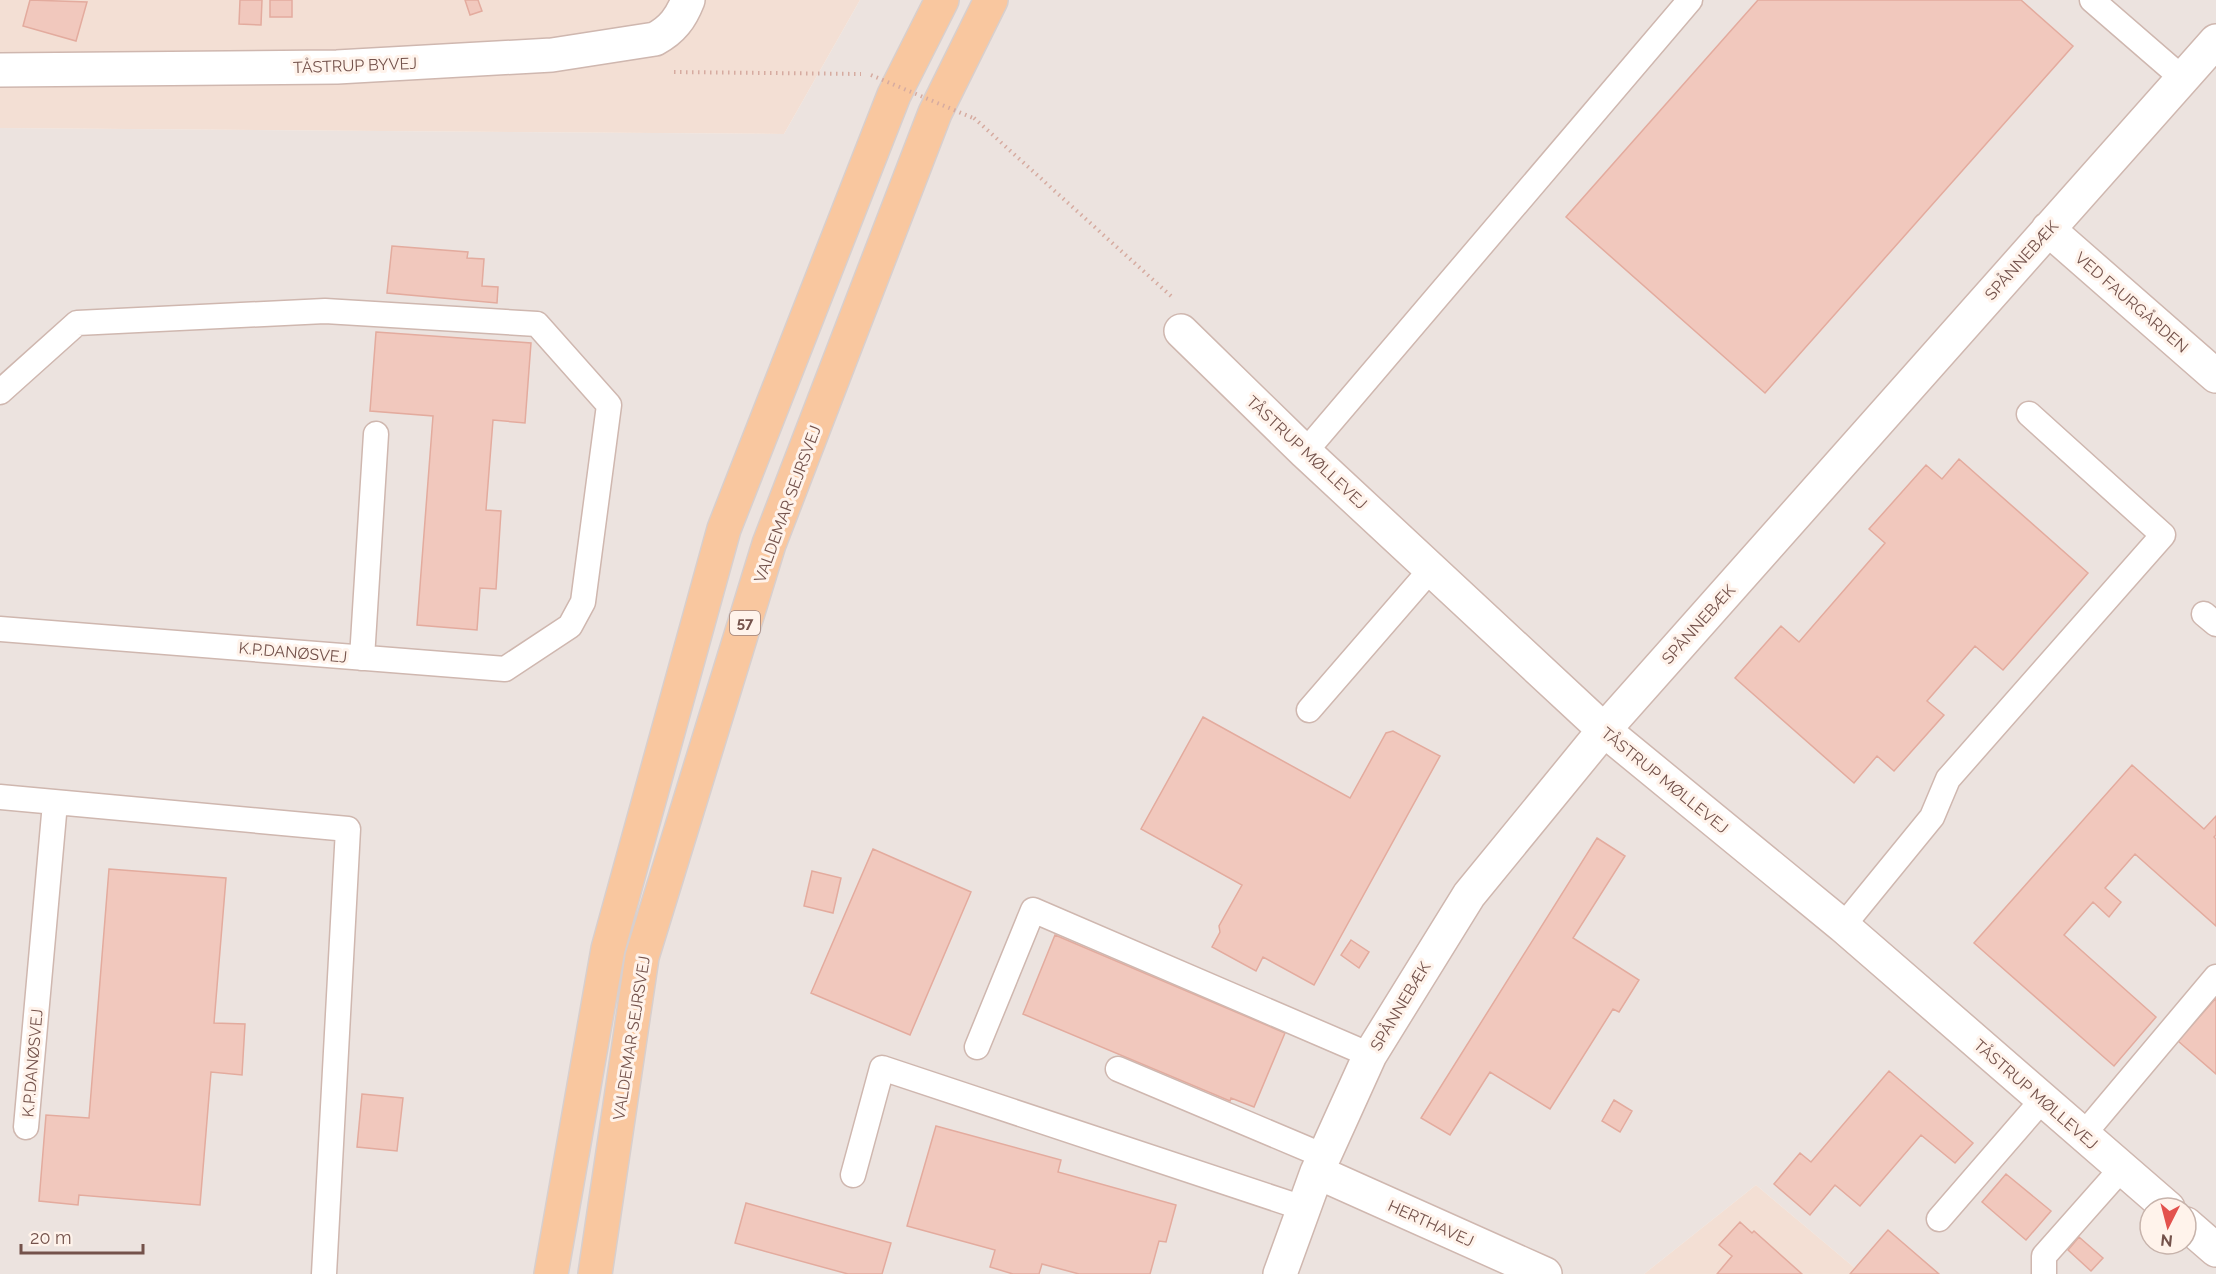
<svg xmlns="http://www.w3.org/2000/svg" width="2216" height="1274" viewBox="0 0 2216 1274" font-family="Raleway,sans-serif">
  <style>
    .residential { fill: #f3dfd4 }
    .industrial { fill: #ece3df; fill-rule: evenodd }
    .building { fill: #f1c8bd; stroke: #e3ab9e; stroke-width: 1.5 }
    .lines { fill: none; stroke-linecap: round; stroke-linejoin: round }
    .lane-casing { stroke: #cfb7af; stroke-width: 27 }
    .street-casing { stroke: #cfb7af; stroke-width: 36 }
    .primary-casing { stroke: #d8cfcd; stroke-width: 36 }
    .path { stroke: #d6aba0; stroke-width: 4; stroke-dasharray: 1.5 4.5; stroke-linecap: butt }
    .lane { stroke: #fff; stroke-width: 24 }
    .street { stroke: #fff; stroke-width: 33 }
    .primary { stroke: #f9c79f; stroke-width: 33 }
    .path-bridge { stroke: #d6aba0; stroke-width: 4; stroke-dasharray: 1.5 4.5; stroke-linecap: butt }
    .labels { text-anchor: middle; stroke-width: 6; stroke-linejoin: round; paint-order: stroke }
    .shield { fill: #fff3eb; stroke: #9e827b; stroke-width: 1.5 }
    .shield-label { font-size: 15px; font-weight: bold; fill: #74524b }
    .street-label { font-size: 16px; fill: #74524b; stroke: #fff3eb }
  </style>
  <rect width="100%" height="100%" fill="#fcefe5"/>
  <path class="residential" d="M0 0H860L784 134 0 128Z
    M1756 1185 1862 1274H1644Z"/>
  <path class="industrial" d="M860 0H2216V1274H1862L1756 1185 1644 1274H0V128L784 134ZM2150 1208H2186V1244H2150Z"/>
  <path class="building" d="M30 0 87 2 76 41 23 26Z
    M240 0H262L261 25 239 24Z
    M270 0H292V17H270Z
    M465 0H478L482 11 470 15Z
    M1758 0H2021L2073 46 1765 393 1566 217Z
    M392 246 468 252 467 258 484 259 482 286 498 287 497 303 387 293Z
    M376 332 531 343 525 423 493 420 486 510 501 511 496 589 480 588 477 630 417 625 433 416 370 411Z
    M1959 459 2088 573 2003 670 1975 646 1927 701 1944 715 1894 771 1877 756 1854 783 1735 678 1781 626 1799 642 1885 543 1869 529 1926 465 1942 479Z
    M1203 717 1350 798 1386 733 1393 731 1440 756 1314 985 1263 957 1256 971 1212 947 1220 932 1219 926 1242 885 1141 829Z
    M2132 765 2204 829 2216 816V835L2214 837 2216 839V926L2135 854 2105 888 2121 902 2109 917 2093 902 2064 935 2156 1017 2114 1066 1974 943Z
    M1597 838 1625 856 1573 938 1639 980 1619 1012 1613 1009 1550 1109 1490 1072 1450 1135 1421 1118Z
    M873 849 971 892 910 1035 811 993Z
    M109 869 226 878 214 1023 245 1024 242 1075 211 1072 200 1205 79 1195 78 1205 39 1201 46 1115 89 1118Z
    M812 871 841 878 833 913 804 906Z
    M1055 935 1285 1033 1254 1107 1231 1098 1230 1101 1023 1014Z
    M1351 940 1369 952 1359 968 1341 955Z
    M2216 998V1074L2178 1041Z
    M1889 1071 1973 1143 1955 1163 1921 1135 1860 1206 1835 1185 1810 1215 1774 1184 1800 1153 1811 1162Z
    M362 1094 403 1098 397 1151 357 1147Z
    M1614 1100 1632 1111 1620 1132 1602 1121Z
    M936 1126 1061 1160 1058 1172 1176 1205 1166 1242 1159 1241 1150 1274H1079L1042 1264 1039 1274H1013L990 1267 995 1250 907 1226Z
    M2006 1174 2051 1211 2026 1240 1982 1202Z
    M746 1203 891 1243 882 1274H848L735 1243Z
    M1740 1222 1752 1233 1754 1231 1802 1274H1717L1732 1256 1719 1245Z
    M1888 1230 1939 1274H1850Z
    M2079 1237 2103 1258 2091 1271 2068 1250Z"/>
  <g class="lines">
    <defs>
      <path id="lane" d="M2092 0 2182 78
        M0 392 77 323 325 311 537 324 609 405 583 602 570 626 505 669 0 629
        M1305 452 1690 0
        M2204 614 2216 624
        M362 658 376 434
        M1309 710 1432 568
        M0 797 348 829 324 1274
        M1843 926 1932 817 1948 779 2163 535 2029 414
        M977 1047 1033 910 1370 1055
        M1118 1069 1324 1156
        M26 1127 55 803
        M2083 1135 2216 977
        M853 1175 882 1068 1303 1208
        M1939 1219 2043 1099
        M2044 1274V1256L2122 1168"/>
      <path id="street" d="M0 70 337 67 552 55 655 39C672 30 681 18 688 0
        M2048 229 2216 376
        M1181 331 1305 452 1604 730 1843 926 2168 1208
        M1317 1172 1545 1274
        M2186 1224 2216 1250
        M1280 1274 1317 1172 1370 1055 1469 895 1604 730 2216 41"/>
      <path id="primary" d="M551 1274 608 949 724 529 894 95 942 0
        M595 1274 642 957 769 544 935 113 991 0"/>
    </defs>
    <use href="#lane" class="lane-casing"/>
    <use href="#street" class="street-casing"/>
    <use href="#primary" class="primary-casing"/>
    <path class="path" d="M674 72 861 74
      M974 118 1171 296"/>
    <use href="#lane" class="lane"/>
    <use href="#street" class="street"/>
    <use href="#primary" class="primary"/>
    <path class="path-bridge" d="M871 75 973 118"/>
  </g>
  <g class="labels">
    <rect class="shield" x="730" y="611" width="30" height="24" rx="4.5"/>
    <g class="shield-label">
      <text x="745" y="628">57</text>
    </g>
    <g class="street-label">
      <text transform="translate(355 65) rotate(-2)" y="6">TÅSTRUP BYVEJ</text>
      <text transform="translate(2021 260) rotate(-48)" y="6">SPÅNNEBÆK</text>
      <text transform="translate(2132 302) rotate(41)" y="6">VED FAURGÅRDEN</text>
      <text transform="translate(1307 452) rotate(43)" y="6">TÅSTRUP MØLLEVEJ</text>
      <text transform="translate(787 504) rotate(-70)" y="6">VALDEMAR SEJRSVEJ</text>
      <text transform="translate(1698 624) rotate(-48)" y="6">SPÅNNEBÆK</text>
      <text transform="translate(293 652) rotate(5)" y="6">K.P.DANØSVEJ</text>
      <text transform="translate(1665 780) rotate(39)" y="6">TÅSTRUP MØLLEVEJ</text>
      <text transform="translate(1400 1006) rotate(-59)" y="6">SPÅNNEBÆK</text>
      <text transform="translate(631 1038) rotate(-81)" y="6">VALDEMAR SEJRSVEJ</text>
      <text transform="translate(32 1063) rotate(-85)" y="6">K.P.DANØSVEJ</text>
      <text transform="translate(2036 1094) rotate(41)" y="6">TÅSTRUP MØLLEVEJ</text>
      <text transform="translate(1431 1223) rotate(24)" y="6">HERTHAVEJ</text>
    </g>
  </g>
  <g transform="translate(2168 1226) rotate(186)"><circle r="28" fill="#fff3eb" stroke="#c7b3ab" stroke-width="1.5"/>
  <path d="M0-4.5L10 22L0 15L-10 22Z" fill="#e3524d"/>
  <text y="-9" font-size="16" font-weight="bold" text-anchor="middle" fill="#74524b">N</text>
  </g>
  <path d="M21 1244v9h122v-9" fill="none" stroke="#74524b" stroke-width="3"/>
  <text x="30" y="1244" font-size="18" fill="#74524b" stroke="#fff3eb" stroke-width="4.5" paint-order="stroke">20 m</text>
</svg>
